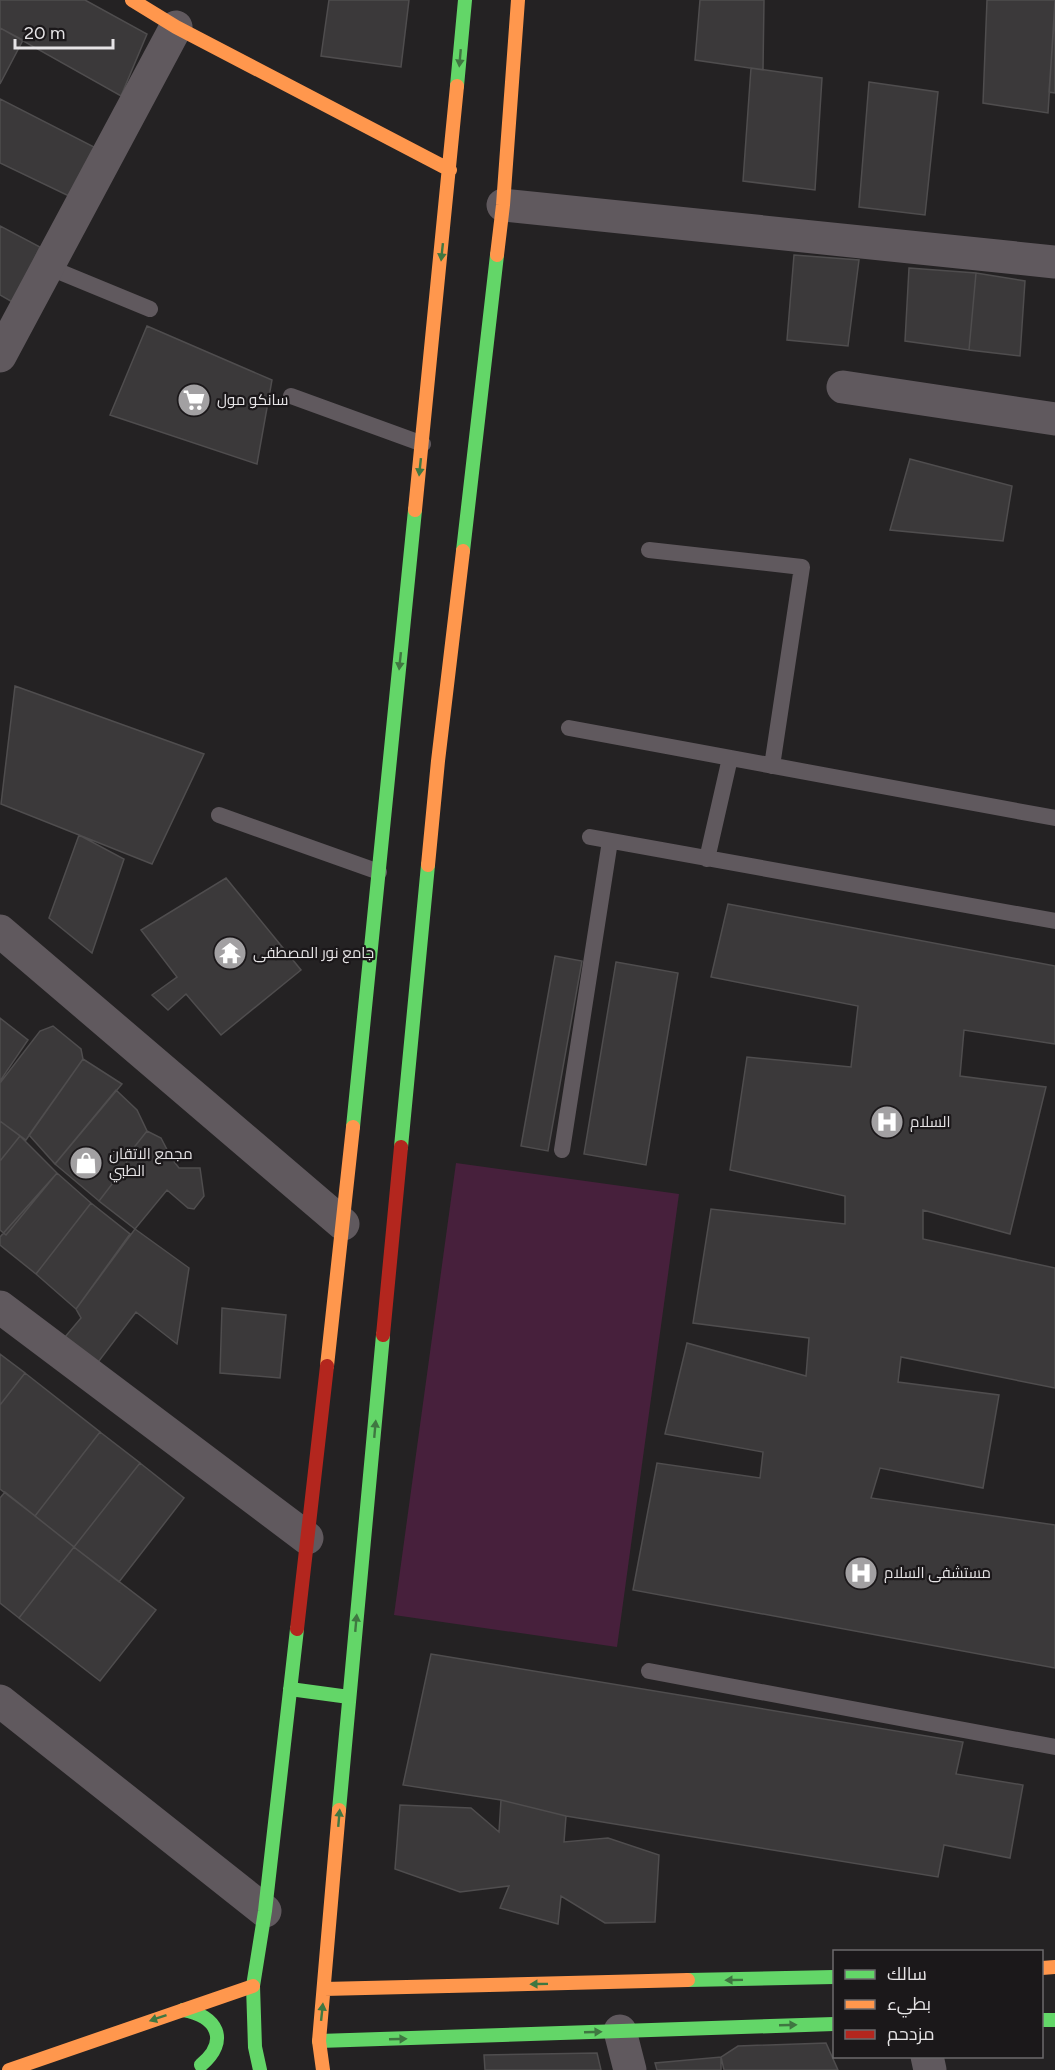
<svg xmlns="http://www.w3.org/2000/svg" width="1055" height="2070" viewBox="0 0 1055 2070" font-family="Figtree,Cairo,sans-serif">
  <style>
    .green { fill: #47203c }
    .building { fill: #3b393a; stroke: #4f4d4e; stroke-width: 1.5 }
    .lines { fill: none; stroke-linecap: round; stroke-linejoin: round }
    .lane { stroke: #60595e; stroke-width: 16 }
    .street { stroke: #60595e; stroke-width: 33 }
    .fast { stroke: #63d668; stroke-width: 14 }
    .slow { stroke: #ff974d; stroke-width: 14 }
    .jam { stroke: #b3261e; stroke-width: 14 }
    .oneway { fill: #3f7741 }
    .labels { text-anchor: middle; stroke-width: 4.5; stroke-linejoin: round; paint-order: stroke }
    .poi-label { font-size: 15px; fill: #e6e4e6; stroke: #1b181a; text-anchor: start }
  </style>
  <rect width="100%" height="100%" fill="#242223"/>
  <path class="green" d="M456 1163 679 1194 617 1647 394 1615Z"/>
  <path class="building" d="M0 0H85L147 34 121 96 0 28Z
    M329 0H409L401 67 321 56Z
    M700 0H764L763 70 695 60Z
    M987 0H1055L1048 113 983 103Z
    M1055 9V93L1049 92Z
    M0 28 23 40 0 84Z
    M751 68 822 78 815 190 743 181Z
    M869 82 938 92 925 215 859 207Z
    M0 99 96 148 71 197 0 163Z
    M0 226 40 247 14 303 0 295Z
    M794 255 859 260 848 346 787 340Z
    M909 268 976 273 969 350 905 341Z
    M976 273 1025 281 1020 356 969 350Z
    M147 326 272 380 257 464 110 415Z
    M910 459 1012 486 1003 541 890 530Z
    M15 686 204 754 152 864 1 804Z
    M79 835 124 859 92 953 49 918Z
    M226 878 301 970 221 1035 186 994 168 1010 152 995 177 977 141 930Z
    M728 904 1055 966V1044L964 1030 960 1076 1046 1087 1010 1234 923 1210V1239L1055 1268V1388L901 1357 898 1382 999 1395 983 1488 880 1468 871 1498 1055 1525V1668L633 1590 657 1463 760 1478 763 1452 665 1434 687 1343 806 1376 809 1338 693 1323 711 1209 845 1224V1196L730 1170 747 1057 851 1067 858 1006 711 977Z
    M555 956 582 961 548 1151 521 1146Z
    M616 962 678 973 646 1165 584 1154Z
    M0 1018 28 1040 0 1081Z
    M53 1026 81 1049 83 1059 26 1140 0 1121V1083L40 1031Z
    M83 1059 122 1084 55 1164 29 1135Z
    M116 1090 137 1110 147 1131 128 1155 126 1166 99 1201 55 1164Z
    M0 1121 20 1136 0 1161Z
    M147 1131 161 1138 172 1159 179 1168H200L204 1196 194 1209 188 1208 167 1190 135 1229 99 1201 126 1166 128 1155Z
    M20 1136 57 1173 6 1235 0 1230V1161Z
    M57 1173 91 1203 36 1274 0 1245V1237Z
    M91 1203 130 1234 76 1309 36 1274Z
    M135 1229 189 1268 177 1344 136 1312 96 1365 65 1337 81 1318 76 1309Z
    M222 1308 286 1315 280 1378 220 1373Z
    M0 1354 25 1373 0 1405Z
    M25 1373 100 1432 35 1516 0 1489V1405Z
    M100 1432 140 1463 74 1547 35 1516Z
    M140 1463 184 1498 119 1582 74 1547Z
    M5 1492 74 1547 19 1618 0 1603V1498Z
    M74 1547 156 1610 100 1681 19 1618Z
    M431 1654 963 1742 956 1774 1023 1785 1010 1858 944 1845 938 1877 566 1816 501 1800 403 1785Z
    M501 1800 566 1816 564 1842 608 1838 659 1855 655 1922 605 1923 561 1896 558 1924 500 1908 509 1886 460 1892 395 1869 400 1805 471 1808 499 1832Z
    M826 2043 838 2070H724L721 2057 738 2046Z
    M597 2053 601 2070H485L484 2055Z
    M721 2057V2070H657L655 2063Z"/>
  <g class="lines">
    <path class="lane" d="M48 267 150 309
      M291 396 423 444
      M649 550 802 567 772 766
      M569 728 1055 818
      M219 815 379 872
      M590 837 1055 921
      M707 859 730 758
      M562 1150 610 841
      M649 1671 1055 1747"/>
    <path class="street" d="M503 205 1055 262
      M0 356 176 27
      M843 387 1055 419
      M0 931 343 1224
      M0 1307 307 1538
      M0 1701 265 1911
      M620 2031 630 2070
      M927 2056 930 2070"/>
    <path class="fast" d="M457 86 465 0
      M463 551 497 255
      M353 1127 415 510
      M401 1147 428 865
      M290 1689 349 1697
      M339 1810 383 1335
      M688 1980 834 1977
      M183 2010C217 2015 230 2041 201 2065
      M1042 2020H1055
      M319 2041 834 2024
      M260 2070 255 2047 253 1986 265 1911 297 1629"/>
    <path class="slow" d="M132 0 176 27 450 170
      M497 255 503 205 518 0
      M415 510 457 86
      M428 865 438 761 463 551
      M327 1366 353 1127
      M1042 1968 1055 1967
      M324 1989 688 1980
      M9 2070 253 1986
      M323 2070 319 2041 339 1810"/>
    <path class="jam" d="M383 1335 401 1147
      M297 1629 327 1366"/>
  </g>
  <defs><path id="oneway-solid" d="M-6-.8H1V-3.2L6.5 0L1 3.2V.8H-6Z" transform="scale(1.5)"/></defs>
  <g class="oneway">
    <use href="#oneway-solid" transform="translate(460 58) rotate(95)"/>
    <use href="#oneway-solid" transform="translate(442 252) rotate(96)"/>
    <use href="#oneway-solid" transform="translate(420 467) rotate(96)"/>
    <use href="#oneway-solid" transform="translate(400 661) rotate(96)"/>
    <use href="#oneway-solid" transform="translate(375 1429) rotate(-85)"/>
    <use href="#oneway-solid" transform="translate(356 1623) rotate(-85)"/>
    <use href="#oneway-solid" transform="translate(339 1818) rotate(-85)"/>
    <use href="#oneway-solid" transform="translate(734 1980) rotate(179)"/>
    <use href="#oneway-solid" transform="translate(539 1984) rotate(179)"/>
    <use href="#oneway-solid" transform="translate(322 2012) rotate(-84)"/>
    <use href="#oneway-solid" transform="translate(158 2018) rotate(161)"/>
    <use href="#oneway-solid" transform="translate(788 2025) rotate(-2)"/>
    <use href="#oneway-solid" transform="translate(593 2032) rotate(-2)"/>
    <use href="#oneway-solid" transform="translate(398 2039) rotate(-2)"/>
  </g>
  <defs>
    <symbol id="supermarket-disc" viewBox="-11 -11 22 22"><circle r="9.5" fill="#a2a0a2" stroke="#1b181a"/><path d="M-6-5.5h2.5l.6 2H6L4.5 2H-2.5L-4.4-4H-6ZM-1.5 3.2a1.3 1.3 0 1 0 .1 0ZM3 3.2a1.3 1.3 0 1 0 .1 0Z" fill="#fff"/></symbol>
    <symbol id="temple-disc" viewBox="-11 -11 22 22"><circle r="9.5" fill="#a2a0a2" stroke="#1b181a"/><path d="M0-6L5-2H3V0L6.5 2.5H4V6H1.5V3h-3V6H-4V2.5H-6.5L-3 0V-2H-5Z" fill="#fff"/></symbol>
    <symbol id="hospital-disc" viewBox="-11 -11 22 22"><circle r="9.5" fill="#a2a0a2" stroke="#1b181a"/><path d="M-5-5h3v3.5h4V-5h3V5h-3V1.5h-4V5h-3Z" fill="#fff"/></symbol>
    <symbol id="shop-disc" viewBox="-11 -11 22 22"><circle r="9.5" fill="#a2a0a2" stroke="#1b181a"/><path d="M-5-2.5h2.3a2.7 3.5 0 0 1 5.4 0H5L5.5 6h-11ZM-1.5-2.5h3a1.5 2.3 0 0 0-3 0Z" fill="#fff"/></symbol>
  </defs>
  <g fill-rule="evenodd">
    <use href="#supermarket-disc" x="175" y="381" width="38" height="38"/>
    <use href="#temple-disc" x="211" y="934" width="38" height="38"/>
    <use href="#hospital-disc" x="868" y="1103" width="38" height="38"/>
    <use href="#shop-disc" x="67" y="1144" width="38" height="38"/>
    <use href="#hospital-disc" x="842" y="1554" width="38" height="38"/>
  </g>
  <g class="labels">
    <g class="poi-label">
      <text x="217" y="405">سانكو مول</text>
      <text x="253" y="958">جامع نور المصطفى</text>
      <text x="910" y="1127">السلام</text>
      <text x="109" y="1159">مجمع الاتقان<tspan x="109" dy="17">الطبي</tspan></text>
      <text x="884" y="1578">مستشفى السلام</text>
    </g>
  </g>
  <rect x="833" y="1950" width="210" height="108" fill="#1b181a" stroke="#6c6a6c" stroke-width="1.5"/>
  <rect x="845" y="1970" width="30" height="9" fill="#63d668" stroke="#6c6a6c" stroke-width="1.5"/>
  <text x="887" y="1980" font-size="18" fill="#e6e4e6">سالك</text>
  <rect x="845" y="2000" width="30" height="9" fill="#ff974d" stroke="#6c6a6c" stroke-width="1.5"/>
  <text x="887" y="2010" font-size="18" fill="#e6e4e6">بطيء</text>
  <rect x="845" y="2030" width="30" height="9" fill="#b3261e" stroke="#6c6a6c" stroke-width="1.5"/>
  <text x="887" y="2040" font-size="18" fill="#e6e4e6">مزدحم</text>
  <path d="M15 39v9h98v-9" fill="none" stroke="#e6e4e6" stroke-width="3"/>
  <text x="24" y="39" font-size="18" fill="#e6e4e6" stroke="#1b181a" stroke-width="4.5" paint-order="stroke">20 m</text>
</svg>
